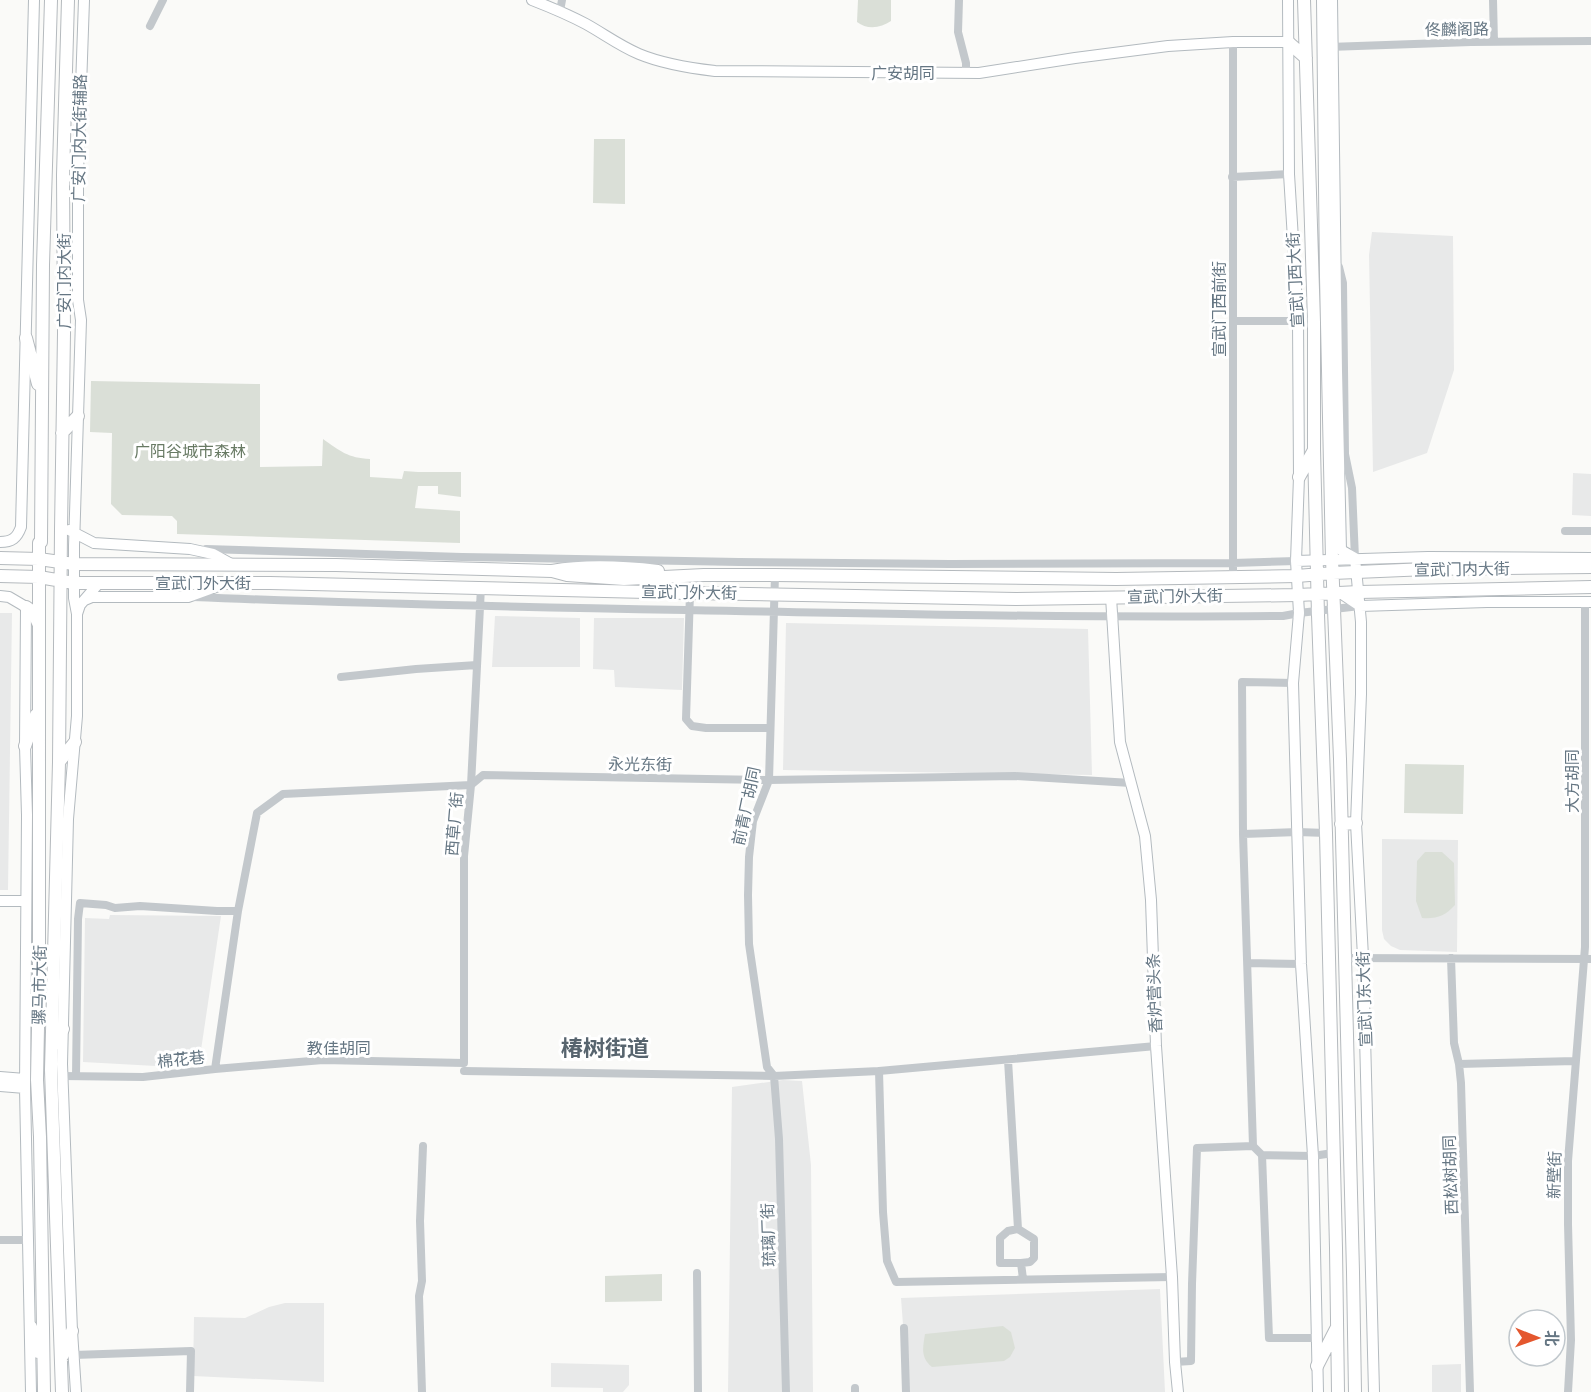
<svg xmlns="http://www.w3.org/2000/svg" width="1591" height="1392" viewBox="0 0 1591 1392" font-family="'Work Sans','Noto Sans SC',sans-serif">
  <style>
    .built { fill: #e8e9e9 }
    .green { fill: #dadfd7 }
    .lines { fill: none; stroke-linecap: round; stroke-linejoin: round }
    .secondary-casing { stroke: #b3babf; stroke-width: 12 }
    .primary-casing { stroke: #b5babe; stroke-width: 14 }
    .street { stroke: #c3c8cc; stroke-width: 8 }
    .secondary { stroke: #fff; stroke-width: 10 }
    .primary { stroke: #fff; stroke-width: 12 }
    .labels { text-anchor: middle; stroke-width: 6; stroke-linejoin: round; paint-order: stroke }
    .street-label { font-size: 16px; fill: #657683; stroke: #fff }
    .park-label { font-size: 16px; fill: #687a64; stroke: #fff }
    .district-label { font-size: 22px; font-weight: bold; fill: #57646e; stroke: #fff }
  </style>
  <rect width="100%" height="100%" fill="#fafaf8"/>
  <path class="built" d="M1372 232 1453 236 1454 370 1427 453 1373 472 1369 255Z
    M1573 473 1591 474V516L1572 515Z
    M0 613H12L8 890H0Z
    M495 616 580 618V667H492Z
    M594 618H684L682 690 615 687 614 670 593 669Z
    M786 623 1088 629 1092 775 783 770Z
    M1382 839 1458 840 1457 952 1400 950 1391 946 1384 939 1382 930Z
    M110 915 221 916 201 1050 157 1052 156 1066 83 1062 85 918 109 919Z
    M783 1080 802 1081 811 1165 813 1392H728L732 1087Z
    M1160 1289 1165 1392H908L901 1298Z
    M285 1303H324V1382L193 1376 194 1317 245 1318 269 1307Z
    M551 1363 629 1365V1385L623 1392H603V1388L551 1387Z
    M1461 1364V1392H1432V1365Z"/>
  <path class="green" d="M858 0H891V21C881 28 867 30 857 22Z
    M594 139H625V204L593 203Z
    M91 381 260 384V467L322 466 323 439C340 451 348 458 370 459V477L402 479 404 471 418 472H461V497L438 494V486H418L415 508 460 511V543L177 534V521L172 516 122 515 111 504 112 433 90 432Z
    M1405 764 1464 765 1463 814 1404 813Z
    M1425 852H1442L1454 863 1455 905C1445 916 1437 919 1422 918L1416 901 1417 861Z
    M662 1274V1301L605 1302V1276Z
    M1003 1326 1011 1332 1015 1348 1010 1357 1004 1361 932 1367C920 1358 923 1347 925 1334Z"/>
  <g class="lines">
    <defs>
      <path id="secondary" d="M532 0C550 7 569 15 586 24 604 34 620 46 639 54 663 64 689 68 715 71L979 73 1075 58 1168 46 1233 42H1288
        M1288 0 1289 174 1298 321 1299 477 1296 561 1299 613 1293 683 1301 964 1313 1156 1318 1392
        M1332 0 1337 371 1341 550
        M69 530 94 543 190 549 213 554 233 565
        M0 542C12 542 17 538 21 527L34 0
        M1341 550 1355 558 1361 622V694L1356 823 1363 957 1374 1392
        M1296 561 1428 557 1591 558
        M1339 592 1360 606 1487 602H1591
        M0 596 9 597 26 607 25 746 27 815 25 1088 31 1392
        M1111 597 1120 742 1145 836 1151 900 1156 1046 1172 1277 1175 1362 1178 1392
        M85 600 92 597H188L221 585
        M77 614 74 598V546L81 320 78 300V174L84 0
        M0 901H26
        M0 1077 25 1079
        M0 1086 25 1088
        M76 1392 72 1331 62 1064 68 819 77 716V614L80 605 99 583"/>
      <path id="primary" d="M1304 0 1314 322V449L1318 615 1326 833 1336 1248 1338 1392
        M1323 0 1326 277 1332 559 1340 759 1353 1272 1355 1392
        M1288 42 1306 58
        M26 338 38 384
        M62 433 78 416
        M1299 477 1314 450
        M0 558 39 559 74 564 336 565 552 571C587 565 623 567 658 571
        M552 571 567 575 624 579 704 575H775L1116 579 1297 576 1333 573 1427 569 1591 567
        M0 576 39 577 74 583H270L690 593 1016 599 1298 595 1359 592 1591 587
        M26 607 33 612 39 625
        M25 746 36 715
        M59 762 75 742
        M1341 824 1356 823
        M52 1047 63 1029
        M31 1327 38 1352
        M63 1355 72 1331
        M1317 1366 1336 1329
        M44 1392 40 1137 37 1080 39 975V543L41 542 43 265 51 0
        M62 1392 51 1070 59 762 61 530 64 333 63 175 68 0"/>
    </defs>
    <use href="#secondary" class="secondary-casing"/>
    <use href="#primary" class="primary-casing"/>
    <path class="street" d="M959 0 958 32 966 63V73
      M1493 0 1494 42
      M560 11 562 0
      M150 26 163 0
      M1329 47 1471 42 1591 41
      M1232 177 1289 174
      M1339 267 1343 283 1345 454 1352 488 1355 558
      M1233 321H1298L1314 322
      M1565 531H1591
      M206 549 462 557 739 562 950 564 1233 563 1296 561
      M775 575 769 780 753 821 749 857 748 895 749 944 767 1067 774 1076 779 1139 786 1392
      M1233 577V42
      M690 593 686 719 692 726 706 728H770
      M193 597C357 604 521 607 686 610 885 614 1084 618 1283 616L1299 613 1360 606
      M341 677 416 669 477 665
      M1293 683 1242 682 1243 834 1253 1146 1262 1155 1269 1338H1317
      M1243 834 1298 832 1326 833
      M1345 958 1591 959
      M1451 958 1454 1043 1459 1064 1461 1083 1470 1392
      M1248 963 1301 964
      M1156 1046 879 1071 883 1212 887 1261 896 1282 1172 1277
      M1008 1060 1018 1229 1034 1239V1258L1030 1262 1021 1263 1023 1279
      M1459 1064 1575 1061
      M215 1069 323 1060 464 1063V856L471 785 481 587
      M464 1071 774 1076 879 1071
      M62 1076 143 1077 215 1069 238 911 257 813 283 794 471 785 483 775 769 780 1015 776 1131 783
      M76 1076 78 919 80 903 106 905 115 908 140 906 217 911H238
      M1262 1155 1313 1156 1333 1153
      M1018 1229 1008 1231 1000 1238V1263H1021
      M0 1240H28
      M697 1273 698 1392
      M904 1328 906 1392
      M74 1355 191 1351 190 1392
      M1175 1362 1191 1361 1192 1284 1197 1148 1253 1146
      M855 1388V1392
      M422 1392 419 1296 422 1281 420 1221 423 1146
      M1568 1392 1571 1340 1568 1224V1161L1585 947V602"/>
    <use href="#secondary" class="secondary"/>
    <use href="#primary" class="primary"/>
  </g>
  <g class="labels">
    <g class="street-label">
      <text transform="translate(1457 29) rotate(-1)" y="6">佟麟阁路</text>
      <text x="903" y="79">广安胡同</text>
      <text transform="translate(79 138) rotate(-89)" y="6">广安门内大街辅路</text>
      <text transform="translate(1295 280) rotate(-93)" y="6">宣武门西大街</text>
      <text transform="translate(64 281) rotate(-90)" y="6">广安门内大街</text>
      <text transform="translate(1219 309) rotate(-90)" y="6">宣武门西前街</text>
      <text transform="translate(1462 569) rotate(-1)" y="6">宣武门内大街</text>
      <text x="203" y="589">宣武门外大街</text>
      <text transform="translate(689 592) rotate(1)" y="6">宣武门外大街</text>
      <text transform="translate(1175 596) rotate(-1)" y="6">宣武门外大街</text>
      <text transform="translate(640 764) rotate(1)" y="6">永光东街</text>
      <text transform="translate(1572 781) rotate(-90)" y="6">大方胡同</text>
      <text transform="translate(746 806) rotate(-78)" y="6">前青厂胡同</text>
      <text transform="translate(454 824) rotate(-85)" y="6">西草厂街</text>
      <text transform="translate(39 985) rotate(-89)" y="6">骡马市大街</text>
      <text transform="translate(1154 993) rotate(-92)" y="6">香炉营头条</text>
      <text transform="translate(1364 999) rotate(-92)" y="6">宣武门东大街</text>
      <text x="339" y="1054">教佳胡同</text>
      <text transform="translate(181 1059) rotate(-6)" y="6">棉花巷</text>
      <text transform="translate(1450 1175) rotate(-92)" y="6">西松树胡同</text>
      <text transform="translate(1554 1175) rotate(-89)" y="6">新壁街</text>
      <text transform="translate(768 1235) rotate(-92)" y="6">琉璃厂街</text>
    </g>
    <g class="park-label">
      <text x="190" y="457">广阳谷城市森林</text>
    </g>
    <g class="district-label">
      <text x="605" y="1056">椿树街道</text>
    </g>
  </g>
  <g transform="translate(1537 1338) rotate(91)"><circle r="28" fill="#ffffff" stroke="#c1c8cd" stroke-width="1.5"/>
  <path d="M0-4.5L10 22L0 15L-10 22Z" fill="#e4572e"/>
  <text y="-9" font-size="16" font-weight="bold" text-anchor="middle" fill="#657683">北</text>
  </g>
</svg>
